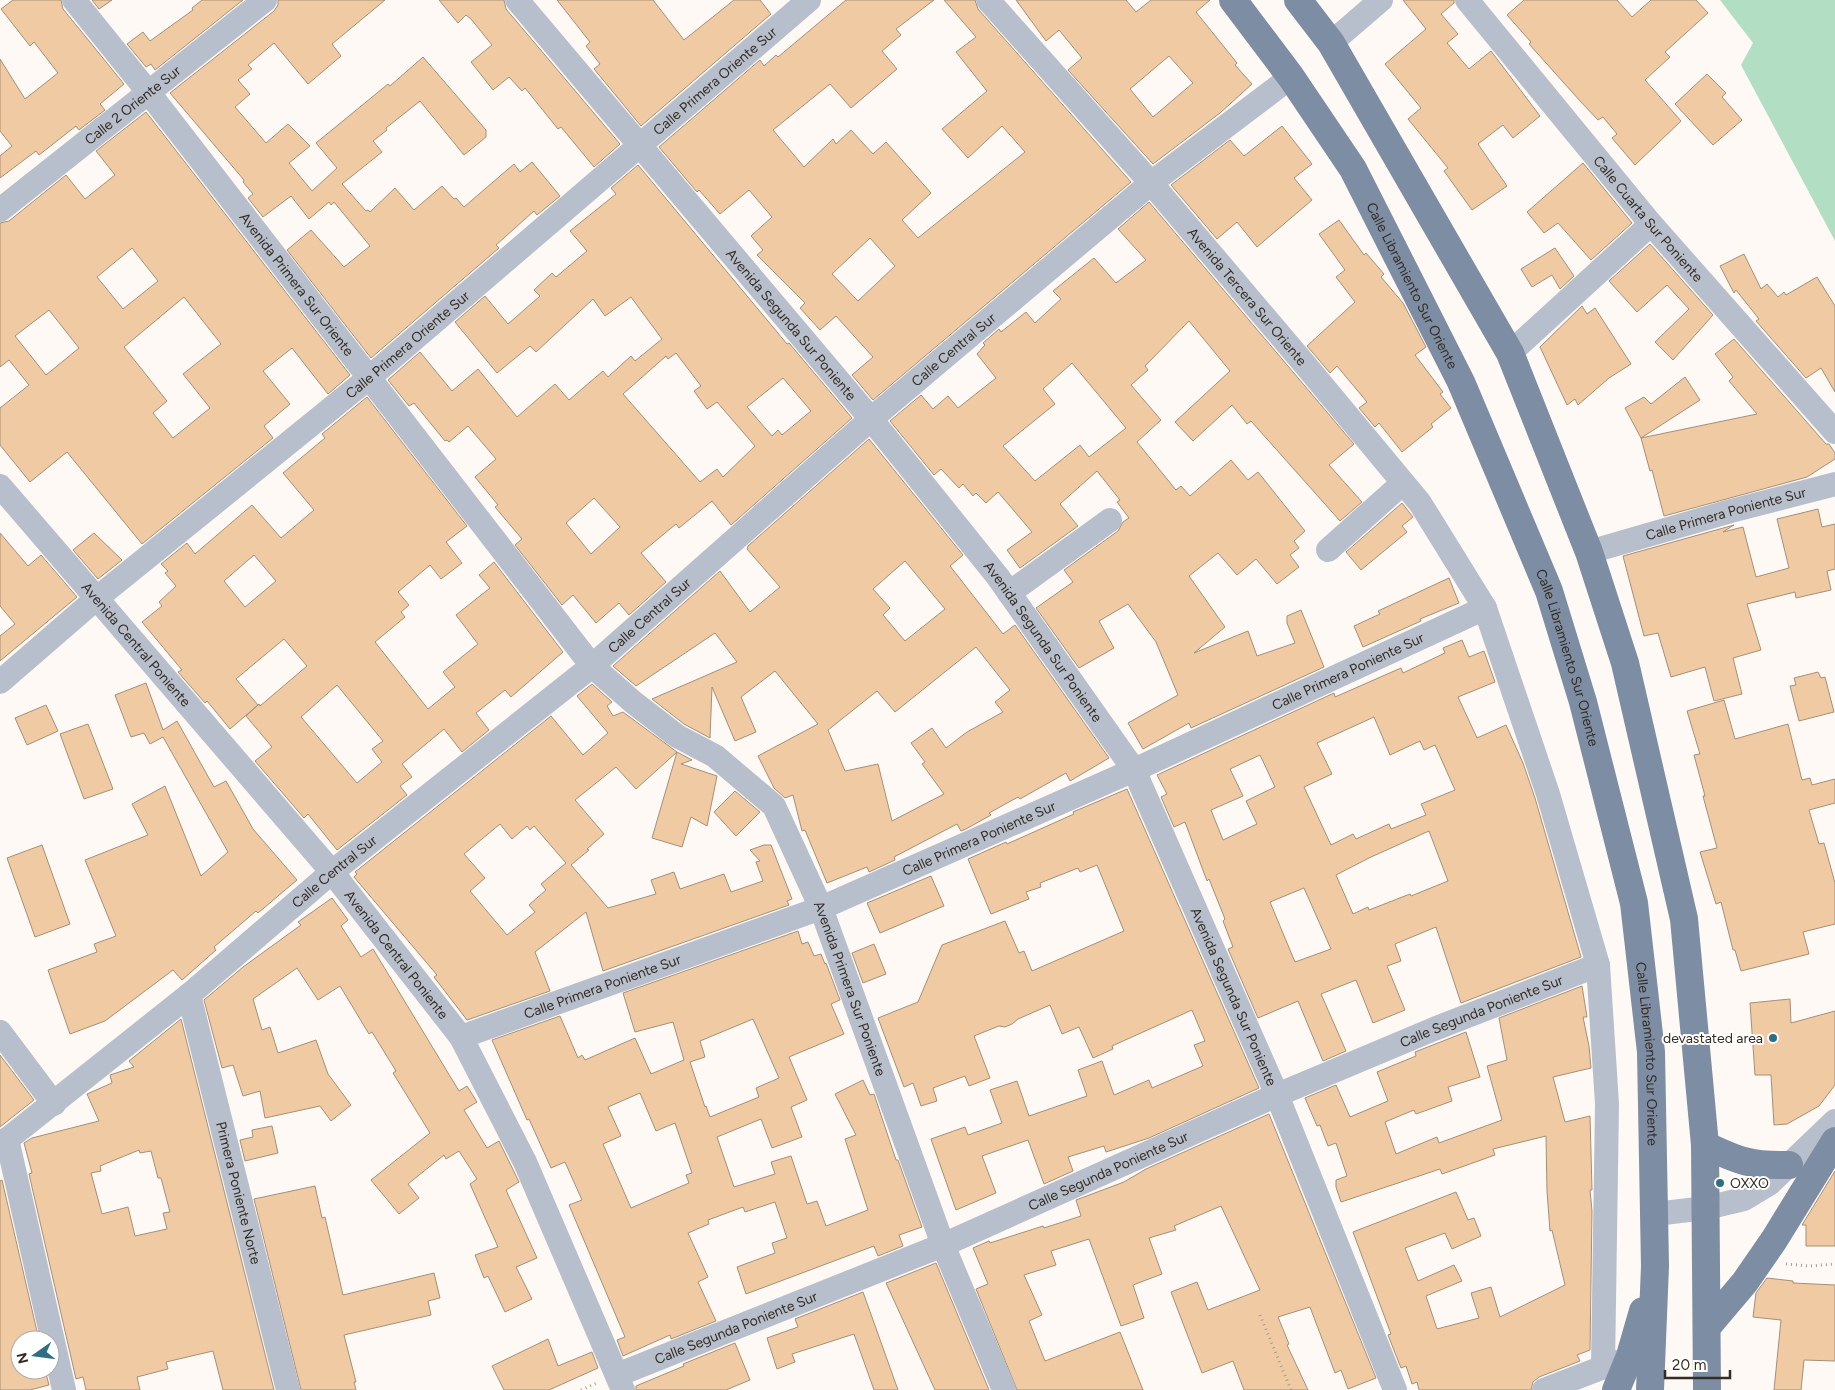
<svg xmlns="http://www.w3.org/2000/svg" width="1835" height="1390" viewBox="0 0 1835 1390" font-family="Figtree,sans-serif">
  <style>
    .green { fill: #b2dfc4 }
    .building { fill: #f0caa2; stroke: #a68f77; fill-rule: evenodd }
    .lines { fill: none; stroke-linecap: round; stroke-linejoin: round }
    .path { stroke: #a39c95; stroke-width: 3; stroke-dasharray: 1 4; stroke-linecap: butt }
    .minor { stroke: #b6bfcb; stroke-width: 24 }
    .major { stroke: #7d8da3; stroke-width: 28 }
    .poi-dot { fill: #2d6e82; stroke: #fff; stroke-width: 2 }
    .labels { text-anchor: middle; stroke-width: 4; stroke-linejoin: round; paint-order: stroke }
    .street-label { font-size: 14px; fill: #352c22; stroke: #fff }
    .poi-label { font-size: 14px; fill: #352c22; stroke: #fff; text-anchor: end }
  </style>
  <rect width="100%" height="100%" fill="#fef9f4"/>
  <path class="green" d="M1720 0H1835V241L1741 65 1753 43Z"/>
  <path class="building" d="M13 0H61L63 9 124 84 100 104 105 110 79 130 76 126 39 155 36 151 0 178V156L12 146 0 131V59L25 99 58 73 34 42 30 46 1 9Z
    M92 0H112L99 9Z
    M202 0H243L155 70 151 64 146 67 127 44 143 32 150 41 193 10 192 8Z
    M278 0H385L332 44 341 56 308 84 274 43 248 65 252 69 238 80 250 94 235 107 266 143 288 124 310 146 289 163 312 191 337 168 316 143 388 84 390 86 423 57 486 130V137L464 155 420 101 386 128 387 130 373 141 382 152 342 184 366 211 368 210 370 212 395 188 414 210 442 186 454 199 456 198 464 207 514 164 520 172 532 162 560 196 537 215 534 211 496 245 499 248 371 358 287 250 311 230 344 267 370 246 334 202 331 205 329 202 309 219 291 196 263 217 248 198 253 194 243 182 244 180 170 93 274 11 278 5Z
    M439 0H504L506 9 620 144 594 167 561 127 558 129 525 88 522 91 509 77 493 90 471 62 492 45 471 19 466 15 458 23Z
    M557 0H653L684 40 734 0H760L771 14 641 126 594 69 600 64 586 46 590 42Z
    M846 0H934L896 29 901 35 882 51 897 69 851 108 830 84 773 130 804 167 833 139 836 144 851 130 873 154 886 142 931 193 902 220 918 238 1025 152 1002 126 968 158 942 129 987 91 956 52 976 37 944 0H975L978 9 1131 182 873 400 852 375 873 357 836 316 820 330 800 308 805 303 757 255 763 250 751 236 772 217 749 190 720 214 699 190 697 192 659 147 760 60 764 66 776 55 778 57ZM870 238 895 266 858 301 832 274Z
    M1016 0H1126L1136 12 1151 0H1210L1196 12 1237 63 1235 65 1252 84 1220 113 1153 164 1068 70 1082 58 1059 30 1046 41ZM1169 56 1193 83 1153 117 1130 89Z
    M1403 0H1454V3L1441 14 1458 34 1447 43 1469 69 1491 51 1540 116 1513 138 1503 125 1478 144 1507 186 1472 210 1444 171 1448 168 1408 119 1421 108 1385 64 1426 29Z
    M1524 0H1617L1632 17 1651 0H1696L1708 13 1665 52 1670 57 1645 80 1681 121 1635 165 1612 138 1617 134 1603 117 1598 120 1581 102 1529 44 1531 42 1507 15Z
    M1707 74 1726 93 1722 97 1742 120 1713 145 1675 104Z
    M146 112 350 375 328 394 292 348 263 371 290 404 264 426 273 438 142 544 67 452 30 482 0 445V408L29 385 9 360 0 367V223L9 221 66 175 85 199 115 175 96 151ZM132 248 158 281 123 309 97 277ZM184 297 221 344 183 374 210 408 173 438 153 413 167 401 124 347ZM49 310 79 348 46 375 15 336Z
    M1282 126 1312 164 1294 178 1312 200 1257 247 1237 222 1217 239 1171 185 1230 140 1244 156Z
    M1583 163 1632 223 1591 260 1558 223 1544 233 1527 212Z
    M638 165 787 344 789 343 852 418 731 525 712 501 679 528 676 524 641 553 666 582 629 615 619 603 596 623 573 595 562 605 515 545 522 539 495 507 498 505 475 477 496 459 468 426 449 442 447 440 445 441 414 403 409 406 388 380 420 352 452 391 478 369 517 417 555 384 569 400 603 371 608 377 631 356 635 361 662 339 631 297 605 316 593 299 536 352 530 346 497 373 455 322 485 296 508 324 540 296 534 290 552 273 556 277 587 251 570 231 616 194 611 188ZM676 353 701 386 694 391 707 409 717 402 755 446 723 477 717 469 700 482 623 394 666 356 668 359ZM783 378 811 411 782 435 778 430 772 436 747 407ZM594 498 620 527 591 554 566 523Z
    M1149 202 1354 444 1329 465 1362 502 1340 521 1251 421 1247 424 1232 405 1193 441 1175 422 1230 371 1189 321 1145 366 1148 370 1131 385 1161 420 1137 442 1176 490 1181 486 1190 496 1231 460 1248 480 1258 472 1305 531 1294 541 1299 548 1290 555 1299 567 1277 584 1256 559 1237 575 1218 553 1189 576 1225 627 1194 653 1248 631 1257 656 1295 643 1287 623V616L1301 610 1324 667 1191 728 1189 723 1143 749 1128 723 1178 695 1156 642 1128 604 1099 621 1114 648 1079 668 1036 608 1073 582 1064 570 1118 531 1123 522 1129 518 1117 502 1120 500 1097 471 1060 504 1078 526 1020 568 1007 550 1032 532 998 492 986 503 976 493 973 496 963 484 959 488 941 469 934 475 890 421 921 395 933 409 948 396 958 408 996 378 977 354 985 345 983 343 999 329 1001 332 1026 312 1035 323 1061 299 1053 291 1094 258 1116 283 1146 260 1118 229ZM1072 363 1126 428 1089 457 1080 445 1035 481 1003 446 1055 404 1043 389Z
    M1339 220 1364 255 1366 253 1384 274 1381 277 1403 303 1426 347 1415 355 1443 392 1440 394 1451 408 1431 424 1433 427 1402 452 1379 423 1375 427 1359 408 1367 402 1337 366 1330 373 1307 346 1355 302 1336 277 1345 270 1319 234Z
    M1650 244 1713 315 1673 360 1655 342 1689 309 1667 285 1637 312 1609 281Z
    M1555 248 1574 276 1560 289 1552 275 1532 287 1521 269Z
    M1744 254 1761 289 1767 284 1778 297 1784 292 1786 295 1817 277 1835 306V392L1821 368 1806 378 1756 321 1759 319 1736 290 1734 293 1720 266Z
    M1582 306 1587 314 1595 308 1631 364 1609 378 1578 405 1575 399 1567 405 1540 347Z
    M1734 339 1826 444H1829L1835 453V459L1807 477 1664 516 1652 470 1650 471 1641 438 1757 414 1729 381 1733 377 1715 354Z
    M1685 377 1700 400 1641 438 1625 408 1644 397 1651 404Z
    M367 397 467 526 446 542 462 563 441 579 430 565 398 592 409 605 401 612 405 617 375 642 428 709 455 687 443 672 478 644 456 615 490 588 479 575 494 562 563 652 511 697 505 690 476 713 489 730 462 752 444 729 402 764 412 777 400 786 407 795 337 850 308 814 304 818 255 761 272 747 246 716 259 704 260 706 307 666 284 639 236 679 258 705 230 729 207 701 205 703 178 672 182 670 142 622 162 606 159 602 176 586 165 573 168 571 161 564 187 543 195 554 252 505 281 538 314 510 283 473 325 438 322 434ZM254 555 276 581 245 607 224 581ZM337 685 383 741 372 749 382 762 357 783 301 717Z
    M869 439 963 555 950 566 1003 634 1015 625 1109 758 1070 781 1066 773 1020 799 1018 797 989 813 991 815 966 829 961 831 957 824 894 857 895 860 869 872 867 867 827 883 805 830 802 831 793 795 785 798 774 788 758 756 818 724 775 671 741 697 756 732 735 741 712 687 710 738 684 724 652 699 737 662 715 633 636 686 613 666 720 571 750 612 780 587 747 549 748 546ZM905 561 945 609 905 641 883 615 890 608 873 589ZM976 647 1010 690 995 702 1003 712 967 732 946 748 932 728 911 743 925 762 922 764 944 794 892 821 878 764 845 771 828 730 877 691 895 712Z
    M1402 503 1413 517 1402 526 1407 532 1361 570 1346 552Z
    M1818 509 1822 527 1835 524V569L1827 571 1831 590 1796 598 1795 592 1747 604 1761 650 1733 658 1742 694 1714 701 1705 667 1671 677 1658 633 1644 636 1623 556 1734 525 1723 532 1743 527 1756 577 1789 568 1777 519Z
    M0 533 28 566 41 555 77 597 0 661V636L15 624 0 606Z
    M94 533 122 560 98 579 73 550Z
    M1449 578 1459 603 1420 619 1421 621 1363 647 1354 626 1380 614 1378 611Z
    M1462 640 1469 657 1484 651 1495 682 1458 697 1477 738 1506 725 1523 763 1535 798 1581 957 1461 1003 1436 927 1395 944 1401 961 1387 966 1405 1010 1373 1023 1356 980 1321 994 1346 1051 1323 1061 1298 1001 1258 1018 1228 949 1233 947 1223 921 1225 919 1209 879 1207 881 1185 822 1174 827 1161 797 1167 794 1157 775 1334 693 1335 697 1401 668 1403 673 1445 653 1443 648ZM1374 717 1390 755 1420 741 1424 750 1435 745 1455 790 1421 804 1426 815 1391 829 1389 824 1356 839 1353 834 1331 845 1304 787 1332 774 1317 743ZM1260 755 1275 787 1246 801 1257 824 1223 840 1211 810 1243 796 1230 769ZM1429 831 1448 881 1411 896 1410 894 1369 910 1368 907 1353 914 1336 875 1371 857ZM1304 888 1331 949 1295 962 1270 902Z
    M1818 672 1821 678 1825 677 1834 712 1799 721 1790 686 1796 685 1794 678Z
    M146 683 163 730 177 721 214 787 226 781 253 829 297 880 258 913 256 911 214 947 216 950 182 980 173 970 105 1021 70 1034 48 970 97 952 94 944 116 936 85 860 148 835 132 804 165 786 201 876 228 852 163 737 150 744 144 733 131 737 115 695Z
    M592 684 612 702 607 706 613 716 623 712 677 752 636 789 616 767 575 800 604 834 587 849 589 850 571 865 608 908 656 894 651 880 674 872 680 889 724 874 731 892 763 881 756 862 760 861 750 850 764 845H771L792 899 787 901 789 905 603 971 586 912 535 952 550 991 467 1020 434 977 437 975 354 877 357 874 355 872 551 716 583 755 608 733 577 696ZM500 824 512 839 527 826 530 830 534 826 566 863 541 884 546 890 529 905 535 912 507 935 470 891 485 878 464 854Z
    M1724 700 1735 739 1788 724 1802 780 1810 778 1812 785 1835 779V803L1809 810 1819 844 1824 843 1835 883V924L1803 932 1809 954 1741 971 1735 950H1733L1721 902 1716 904 1700 852 1717 848 1703 796H1705L1694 755 1700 754 1687 711Z
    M46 705 58 731 27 745 15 718Z
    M88 724 113 789 84 799 60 734Z
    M677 752 692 760 681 764 717 776 707 826 691 817 682 847 652 838Z
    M1127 789 1259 1088 1149 1138 1106 1152 1104 1146 1068 1157 1073 1171 1044 1184 1028 1140 982 1156 996 1193 956 1210 931 1139 965 1127 968 1135 1002 1123 990 1090 1017 1081 1029 1116 1087 1096 1078 1070 1102 1061 1114 1095 1149 1080 1152 1088 1203 1066 1194 1045 1205 1041 1192 1010 1112 1046 1113 1049 1093 1058 1079 1027 1062 1034 1050 1005 1018 1019 1012 1024 1005 1027 999 1026 974 1036 990 1078 969 1086 965 1076 933 1088 937 1101 921 1106 913 1083 904 1087 878 1018 918 1002 942 945 1005 921 1019 953 1024 951 1032 971 1124 931 1097 865 1080 872 1078 868 1040 883 1041 887 1026 892 1029 899 991 914 968 859 1006 842 1007 844 1074 814 1073 812Z
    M735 791 760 812 736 836 714 812Z
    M42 845 70 924 35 937 7 858Z
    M931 876 944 906 880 933 867 903Z
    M332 898 348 920 341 926 361 957 373 949 459 1091 467 1086 477 1102 464 1110 487 1148 499 1141 519 1182 506 1190 537 1258 516 1267 532 1299 505 1312 488 1276 484 1278 475 1255 498 1247 470 1184 477 1179 459 1151 446 1159 444 1155 408 1184 419 1198 399 1214 371 1180 430 1133 393 1073 396 1071 372 1032 369 1034 340 986 318 1000 297 968 253 999 262 1030 270 1027 278 1053 316 1040 328 1074 351 1105 331 1121 320 1106 265 1118 260 1091 243 1096 233 1065 222 1068 204 1000 243 967 301 925 298 922Z
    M798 931 802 944 808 942 814 956 821 954 825 964 826 963 840 1000 831 1004 844 1034 789 1057 807 1100 791 1107 802 1137 772 1148 761 1119 717 1137 734 1187 775 1174 771 1162 791 1156 807 1204 817 1201 826 1226 868 1210 845 1139 856 1135 835 1094 863 1080 870 1095 874 1094 896 1160H898L922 1227 899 1235 903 1246 878 1256 874 1246 746 1294 737 1267 775 1253 772 1243 787 1238 775 1202 745 1212 743 1207 708 1220 709 1224 688 1233 708 1277 698 1282 716 1321 671 1339 670 1335 623 1356 617 1340 625 1337 569 1205 582 1200 565 1162 551 1168 529 1119 527 1120 492 1040 560 1016 578 1058 582 1055 585 1060 635 1038 651 1074 684 1060 673 1022 635 1032 623 993ZM753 1019 779 1078 756 1088 759 1097 710 1117 706 1106 705 1107 690 1062 705 1057 700 1041ZM640 1093 656 1131 675 1123 692 1173 686 1175 689 1183 631 1208 603 1144 621 1136 608 1107Z
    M874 944 886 974 863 983 852 953Z
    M1582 986 1587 1017H1583L1589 1046 1591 1068 1553 1077 1565 1122 1590 1116 1592 1190H1590L1592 1211 1590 1350 1577 1355 1580 1361 1539 1377 1533 1382 1531 1390H1419L1417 1382 1412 1384 1406 1366 1401 1368 1388 1335 1391 1334 1353 1232 1456 1192 1468 1220 1474 1218 1481 1236 1452 1249 1445 1233 1405 1248 1418 1281 1454 1265 1462 1281 1426 1296 1437 1329 1479 1318 1471 1293 1491 1287 1500 1317 1565 1285 1552 1230 1550 1231 1547 1191 1546 1136 1493 1149 1495 1155 1442 1174 1440 1169 1341 1202 1336 1187V1180L1347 1176 1336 1143 1328 1146 1320 1125 1317 1126 1305 1098 1336 1085 1350 1117 1388 1101 1377 1072 1416 1056 1415 1052 1466 1032 1480 1077 1448 1087 1452 1101 1416 1114 1414 1110 1385 1122 1396 1154 1437 1137 1439 1143 1502 1120 1487 1066 1507 1060 1499 1018Z
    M1790 999 1791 1023 1835 1011V1085L1819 1106 1787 1124 1774 1125 1771 1075H1755L1750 1003Z
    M181 1019 274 1390H223L213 1351 166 1362 168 1369 137 1377 140 1390H86L83 1377 76 1379 29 1174 32 1173 24 1143 32 1138 99 1121 87 1094 112 1083 110 1075 134 1067 129 1061ZM139 1150 140 1153 151 1151 158 1178H161L170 1212 163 1213 167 1229 135 1236 128 1207 102 1214 91 1173 101 1171 100 1166Z
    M0 1055 34 1100 0 1127Z
    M1269 1114 1376 1378 1348 1389 1341 1370 1335 1373 1310 1307 1278 1317 1289 1344 1287 1345 1308 1390H1244L1233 1361 1202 1373 1171 1292 1197 1282 1208 1310 1260 1290 1221 1206 1174 1226 1176 1230 1149 1238 1162 1274 1133 1285 1144 1318 1121 1326 1089 1239 1051 1251 1056 1265 1024 1275 1042 1315 1029 1321 1045 1361 1120 1332 1143 1390H1017L976 1289 988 1284 973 1248 989 1241 990 1243 1043 1226 1044 1228 1081 1216 1076 1200 1124 1182 1146 1169Z
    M272 1126 278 1153 245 1161 240 1140 253 1137 252 1130Z
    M1835 1171V1246H1806V1225H1802Z
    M2 1180 39 1340H20V1370H45L49 1385 30 1390H0V1181Z
    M315 1186 322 1218 325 1217 343 1295 434 1273 440 1298 428 1301 431 1315 344 1335 356 1382H354L356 1390H301L254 1199Z
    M936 1263 989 1390H935L886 1283Z
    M1767 1278 1793 1281V1283L1835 1285V1361L1804 1360 1801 1390H1774L1781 1320 1753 1317 1756 1293Z
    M863 1292 898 1390H874L854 1334 792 1354 795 1362 777 1369 767 1338 798 1327 795 1319Z
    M548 1339 558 1366 592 1352 598 1368 549 1390H504L492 1366Z
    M735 1343 750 1380 726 1390H636V1386L684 1366 683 1364Z"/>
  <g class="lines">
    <path class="path" d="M1786 1264 1809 1266 1835 1264
      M1260 1315 1291 1390
      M581 1390 597 1383"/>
    <g class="minor">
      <path id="s1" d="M74 0 149 93 592 666 633 702 677 736 715 756 774 806 821 908 943 1245 1004 1390"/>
      <path id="s2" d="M517 0 871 419 998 577 1134 770 1277 1095 1395 1390"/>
      <path id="s3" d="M988 0 1151 183 1307 367 1420 503 1485 608 1548 794 1598 965 1607 1104 1603 1367"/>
      <path id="s4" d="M1467 0 1651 224 1835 432"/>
      <path d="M1331 43 1381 0"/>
      <path id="s5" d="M0 210 265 0"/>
      <path d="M1510 353 1651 224"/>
      <path id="s6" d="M0 486 332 872 461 1037 525 1162 623 1390"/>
      <path d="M1328 550 1403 483"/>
      <path id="s7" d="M1589 552 1731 511 1835 484"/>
      <path d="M1009 593 1110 520"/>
      <path id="s8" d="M0 682 97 598 370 377 809 0"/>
      <path id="s9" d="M189 995 288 1390"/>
      <path d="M0 1032 54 1104"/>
      <path id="s10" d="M461 1037 821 908 1134 770 1485 608"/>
      <path d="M7 1139 64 1390"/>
      <path id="s11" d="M0 1145 189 995 332 872 592 666 871 419 1151 183 1291 77"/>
      <path d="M1655 1214 1706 1208 1744 1199 1769 1184 1835 1121"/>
      <path id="s12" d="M617 1375 943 1245 1277 1095 1434 1029 1598 965"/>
      <path d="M1544 1390 1617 1362"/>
    </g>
    <g class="major">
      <path id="s13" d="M1233 0 1291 77 1353 169 1461 382 1549 591 1583 702 1634 903 1651 1052 1655 1266 1650 1390"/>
      <path d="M1298 0 1331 43 1510 353 1589 552 1625 663 1684 919 1705 1145 1707 1390"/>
      <path d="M1705 1145C1738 1161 1752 1166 1789 1165"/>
      <path d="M1707 1327 1745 1282 1774 1240 1835 1141"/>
      <path d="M1616 1390 1630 1356 1643 1311"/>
    </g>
  </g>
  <g class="poi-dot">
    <circle cx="1773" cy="1038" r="5"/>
    <circle cx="1720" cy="1183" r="5"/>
  </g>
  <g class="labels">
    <g class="street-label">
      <text dy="5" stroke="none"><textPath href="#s8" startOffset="934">Calle Primera Oriente Sur</textPath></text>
      <text dy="5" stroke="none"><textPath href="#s5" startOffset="169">Calle 2 Oriente Sur</textPath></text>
      <text dy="5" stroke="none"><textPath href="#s4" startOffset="284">Calle Cuarta Sur Poniente</textPath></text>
      <text dy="5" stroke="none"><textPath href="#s1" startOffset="361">Avenida Primera Sur Oriente</textPath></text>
      <text dy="5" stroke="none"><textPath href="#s13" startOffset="338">Calle Libramiento Sur Oriente</textPath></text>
      <text dy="5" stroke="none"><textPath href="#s3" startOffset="394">Avenida Tercera Sur Oriente</textPath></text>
      <text dy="5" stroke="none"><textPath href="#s2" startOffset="425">Avenida Segunda Sur Poniente</textPath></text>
      <text dy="5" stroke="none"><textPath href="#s8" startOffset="529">Calle Primera Oriente Sur</textPath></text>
      <text dy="5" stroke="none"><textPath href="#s11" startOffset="1242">Calle Central Sur</textPath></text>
      <text dy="5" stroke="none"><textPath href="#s7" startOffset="142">Calle Primera Poniente Sur</textPath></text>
      <text dy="5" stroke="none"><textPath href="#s11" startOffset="838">Calle Central Sur</textPath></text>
      <text dy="5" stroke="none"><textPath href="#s2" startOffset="830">Avenida Segunda Sur Poniente</textPath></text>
      <text dy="5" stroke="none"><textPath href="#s6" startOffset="209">Avenida Central Poniente</textPath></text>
      <text dy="5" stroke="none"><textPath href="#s13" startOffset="742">Calle Libramiento Sur Oriente</textPath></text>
      <text dy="5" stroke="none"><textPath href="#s10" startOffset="960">Calle Primera Poniente Sur</textPath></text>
      <text dy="5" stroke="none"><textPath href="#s10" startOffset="555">Calle Primera Poniente Sur</textPath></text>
      <text dy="5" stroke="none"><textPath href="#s11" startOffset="432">Calle Central Sur</textPath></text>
      <text dy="5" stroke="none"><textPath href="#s6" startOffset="614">Avenida Central Poniente</textPath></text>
      <text dy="5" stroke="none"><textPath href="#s10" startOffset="150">Calle Primera Poniente Sur</textPath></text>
      <text dy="5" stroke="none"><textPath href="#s1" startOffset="1272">Avenida Primera Sur Poniente</textPath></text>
      <text dy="5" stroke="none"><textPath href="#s2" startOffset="1235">Avenida Segunda Sur Poniente</textPath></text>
      <text dy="5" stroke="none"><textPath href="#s12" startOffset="938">Calle Segunda Poniente Sur</textPath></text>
      <text dy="5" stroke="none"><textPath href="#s13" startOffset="1148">Calle Libramiento Sur Oriente</textPath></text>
      <text dy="5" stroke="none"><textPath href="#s12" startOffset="532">Calle Segunda Poniente Sur</textPath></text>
      <text dy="5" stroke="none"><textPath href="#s9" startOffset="204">Primera Poniente Norte</textPath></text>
      <text dy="5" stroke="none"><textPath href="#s12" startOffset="128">Calle Segunda Poniente Sur</textPath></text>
    </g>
    <g class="poi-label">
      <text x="1763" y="1043">devastated area</text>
      <text x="1730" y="1188" text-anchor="start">OXXO</text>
    </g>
  </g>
  <g transform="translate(35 1355) rotate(256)"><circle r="24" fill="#ffffff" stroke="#aeaba7"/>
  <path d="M0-4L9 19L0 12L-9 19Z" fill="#2d6e82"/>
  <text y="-8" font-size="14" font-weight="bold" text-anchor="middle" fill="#352c22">N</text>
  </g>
  <path d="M1665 1370v8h65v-8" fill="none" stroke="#352c22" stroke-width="2.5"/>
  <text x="1672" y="1370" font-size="15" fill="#352c22" stroke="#ffffff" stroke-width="4" paint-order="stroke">20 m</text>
</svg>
